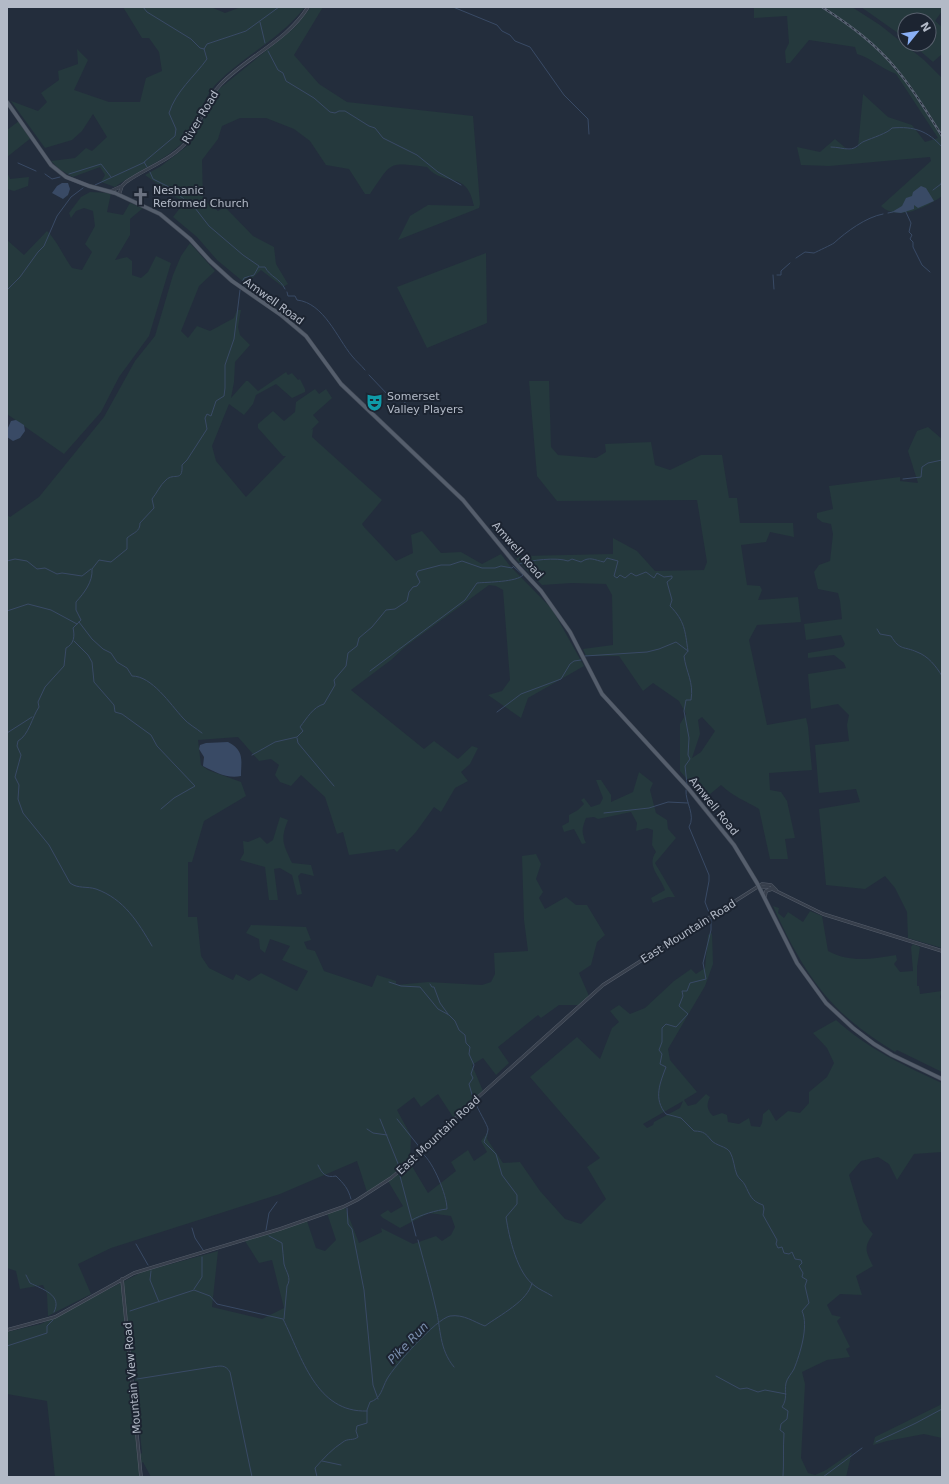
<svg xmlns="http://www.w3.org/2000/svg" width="949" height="1484" viewBox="0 0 949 1484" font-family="'DejaVu Sans',sans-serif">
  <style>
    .green { fill: #25393d; fill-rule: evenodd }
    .water { fill: #394a65 }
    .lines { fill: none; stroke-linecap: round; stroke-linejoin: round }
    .stream { stroke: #394a65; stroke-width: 1 }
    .minor-casing { stroke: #555d6a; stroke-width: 3.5 }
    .major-casing { stroke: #404855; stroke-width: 4.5 }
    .minor { stroke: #373f4c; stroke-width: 2.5 }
    .major { stroke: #555e6c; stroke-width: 3.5 }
    .rail-casing { stroke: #596373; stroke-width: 2.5 }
    .rail { stroke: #1c2431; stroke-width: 1; stroke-dasharray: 3; stroke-linecap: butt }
    .labels { text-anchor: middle; stroke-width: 4; stroke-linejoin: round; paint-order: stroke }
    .street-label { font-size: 11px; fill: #b3bac7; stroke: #1c2431 }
    .poi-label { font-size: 11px; fill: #b3bac7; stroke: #1c2431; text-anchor: start }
    .water-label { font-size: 12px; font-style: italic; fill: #7b8faf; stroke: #1c2431 }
  </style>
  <rect width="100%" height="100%" fill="#232d3c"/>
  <path class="green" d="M123 7H211L225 13 241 7H305C280 39 245 55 217 83 201 99 199 124 184 141 165 161 137 171 115 187L101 182 105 175 100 167 73 177 59 169 51 161 75 158 86 148 92 151 107 137 93 114 82 131 72 140 45 148 11 101 38 111 47 102 41 93 59 80 58 71 78 64 77 49 88 60 74 90 109 102H140L146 78 162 71 159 52 149 38H142Z
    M311 7H323L294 55 319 84 347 102 473 116 480 204 479 208 398 240 410 216 428 205 474 206C467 169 445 188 427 167 387 162 392 162 370 194H365L349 169 326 165 310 141 294 129 266 118H240L222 126 218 139 202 160 203 199 218 211 225 207 253 236 274 247 276 264 288 284 283 287 261 270 246 284 217 260 197 237 173 217 184 203 145 175 161 166 186 147 194 137 219 89 294 28Z
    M754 7H852L880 25 924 60 942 78V196C927 207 898 222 881 206L931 161 930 157 829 166 801 165 797 147 820 152 835 139 848 150 858 147 863 94 888 117 912 125 925 142 938 138 896 74C882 69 871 58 857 54L855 47 809 40 790 63H786L785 51 789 43 787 16 754 18Z
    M861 7H942V11L935 21 942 27V54L933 62 912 44H929V20H905V38Z
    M19 121 31 138 7 157V130Z
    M7 172 10 179 29 177 28 186 14 191 7 189Z
    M90 192 111 193 107 212 123 215 130 203 143 208 130 219V235L115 260 127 257 132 261V275L141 278 148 272 156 256 171 263 149 336 119 377 101 412 64 454 7 414V240L24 255 47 231C58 242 63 256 72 268L82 270 92 252 85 244 95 226 93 211 84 208 76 211 71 218 69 213 81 197Z
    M190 243 215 271 199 286 181 331 188 338 197 326 210 331 234 318 237 310H241L238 327 240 335 250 345 235 362 234 382 231 398 246 381H248L258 391 286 372 288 375 292 373 298 380 300 379 305 389V392L292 398 276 384 256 395 253 404 244 415 229 404 212 446 216 461 246 497 286 456H283L258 428V424L273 411 284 421 295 412 296 402 315 389 319 394 326 389 332 398 313 415 319 422 311 430 313 429 312 437 382 500 362 524 364 527 396 561 413 553 411 535 422 531 441 553 461 552 482 564 501 554 510 566 552 609 584 666 528 698 521 718 488 695 502 691 510 680 503 590 496 586 489 585 406 646 391 660 351 690 424 749 434 741 458 759 472 746 478 748 470 764 461 772 468 781 455 788 441 812 434 807 416 832 397 852 394 849 349 855 343 832 337 834 325 797 301 775 291 786 280 782 275 775 279 765 271 759 259 761 238 737 198 740 201 765 208 770 241 782 246 796 204 821 192 862H188V917H197L201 956 209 968 233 980 236 974 249 981 261 973 297 991 308 971 282 960 290 946 270 939 265 953 260 949 259 939 246 933 251 925 306 927 311 940 304 942 307 949 315 951 324 971 372 987 377 975 396 981V985L428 982 482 985 491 982 495 974 494 953 528 951 524 920 522 856 536 854 541 864 536 879 543 892 539 898 545 909 566 897 576 905H587L605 935 597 942 591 965 579 973 589 996 581 1005H559L541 1018 538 1015 498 1047 509 1063 496 1075 483 1058 472 1065 483 1091 453 1117 438 1094 421 1107 414 1097 397 1110 411 1136 410 1163 428 1193 456 1171 451 1162 468 1150 474 1161 487 1152 481 1141 488 1132 487 1139 503 1163 520 1162 540 1191 565 1219 581 1224 606 1199 587 1167 600 1158 530 1077 577 1037 600 1059 612 1028 619 1022 610 1011 619 1005 630 1014 645 1008 674 981 691 969 696 974 705 968 708 935 712 933 713 964 705 986 668 1049 670 1060 697 1092 684 1100 688 1106 696 1104 706 1094 710 1097C706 1105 707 1110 713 1116L722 1113 727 1115 728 1122 739 1124 749 1118 751 1126 760 1127 762 1123 763 1114 769 1109 776 1121 788 1111 800 1113 809 1103V1092L827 1077 834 1063 827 1048 813 1033 836 1020C868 1049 903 1065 942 1083V1152L914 1154 897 1180 889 1164 878 1157 861 1161 849 1175 863 1222 873 1234C863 1248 866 1252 873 1266L856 1276 862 1295 840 1294 827 1305 832 1315 841 1317 837 1321 850 1347 846 1349 850 1357 827 1360 802 1372 805 1384 801 1458 808 1473 815 1475 826 1470 852 1452 846 1477H151L143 1462 139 1464 140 1477H55L47 1401 7 1394V1332L41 1324 142 1272 218 1251 212 1307 262 1319 284 1308 272 1260 259 1263 245 1241 307 1221 316 1248 325 1251 336 1240 327 1213 345 1207 359 1243 382 1232 381 1228 413 1244 436 1236 442 1241 451 1235 455 1227 451 1216 429 1213 400 1228 383 1218 380 1215 388 1210 391 1213 403 1206 388 1181 367 1192 357 1161 280 1194 111 1248 78 1264 91 1294 48 1316 47 1294 43 1285 20 1289 16 1271 7 1268V515L10 517 39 497 104 417 135 361 155 336 173 275 181 256ZM683 1101 680 1108 654 1122 653 1125 647 1128 643 1124ZM128 1352H132L142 1453 139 1455Z
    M486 253 487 323 427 348 397 287Z
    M529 381H549L551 447 558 455 596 458 606 452 605 444 651 442 655 465 670 470 701 455H722L729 498H737L740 523H793L794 537 770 532 766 542 741 545 747 585 760 586 762 590 758 600 798 597 801 622 757 625 749 640 767 725 806 718 808 727 812 770 769 773 770 790 781 792 787 801 795 838 785 839 788 859H770L759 809C746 801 732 796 721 785L704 799 680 771V724L686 714 679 701 653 683 643 691 619 656H586L583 649 613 645 612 595 606 584 572 583 542 585 516 559 521 556 613 554V538L637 551 655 571 704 570 707 562 697 500 557 501 537 476ZM702 717 715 731 701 752 692 758 700 734 698 720Z
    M928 427 942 439V948L908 938 907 912 895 888 885 876 865 889 826 885 819 809 860 802 856 789 819 793 815 745 849 741 847 725 849 715 838 704 811 709 808 674 846 668 844 663 834 655 808 658V653L843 647 845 644 841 635 806 640 804 624 842 619 840 601 838 593 818 589 814 572 819 565 830 561 833 534 831 524 822 522 817 518V513L833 509 829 486 900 477V481L918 483 908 451 917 431Z
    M639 772 653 783 650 790 656 813 667 820 668 829 676 838 655 863 675 897H668L653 903 651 898 665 890C660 876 646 866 656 852L652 845 653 830 647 828 636 831 637 823 631 812 598 819 594 817 586 818C582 828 581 832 586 843L582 844 574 829 564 832 562 826 569 822V815L578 810 584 804 581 800 584 798 591 807 600 804 603 798 596 780H601L611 795V802L633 792Z
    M280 817 288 820C280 840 283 844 292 863L311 865 314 876 301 873 298 876 302 894 297 895 292 875 280 868 274 869 278 900H269L265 867 240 860 244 853 243 841 248 842 260 837 267 844 273 840Z
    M773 906 779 908 778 913 784 918 788 912 803 922 810 911 822 916 828 951C850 963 872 959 896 955L897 960 894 964 900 972 913 971 911 947 913 944 920 947 917 967V986H919L920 994 942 991 940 997 942 1001V1072L897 1050 895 1052C879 1042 864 1032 850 1020 814 990 792 948 773 906Z
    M942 1401V1438L924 1434 887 1441 873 1445 875 1437 940 1405Z"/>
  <path class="water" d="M62 183H68L70 189 68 195 63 199 52 193 57 186Z
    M921 186 926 188 934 201 918 208 914 205V209L901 213 892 212 902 206 906 198 912 196 913 192Z
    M16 420 24 425 25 431 20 438 13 441 7 437V430L11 421Z
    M228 742C245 751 241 760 241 776 227 779 215 772 203 766L204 757 199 749 200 745 206 743Z"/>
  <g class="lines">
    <path class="stream" d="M143 7 147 12 191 39 200 48 204 49
      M453 7 497 25 502 31 510 35 515 41 530 47 564 95 588 119 589 134
      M260 22 265 43
      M268 51 278 70 283 73 286 81 314 98 330 112 335 113 339 111H345L369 126 375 128 383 138 417 155 438 172 461 185
      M831 147C838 147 843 149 849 149 857 149 859 143 865 141 872 138 888 133 892 128 914 126 928 131 942 147
      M18 163 36 171
      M147 167 144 162 175 136 176 129 169 113C176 91 194 77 207 59L204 49 207 44 246 31 279 7
      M150 172 153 179 169 187 195 208 209 226 243 255 259 266 254 275 244 278 241 285
      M45 174 52 179 60 177
      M69 174 101 164 111 177
      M95 185 145 162
      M933 190 941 184 942 180
      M905 210 911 223 909 232 912 235 910 239 913 242V247L922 265 930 272
      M888 213 893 212
      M796 258 805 252 814 253C818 251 831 245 834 243 846 232 866 217 883 214
      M259 267H265C270 277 280 278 285 289
      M773 275 774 289
      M777 275H781V271L790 263
      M7 290 20 277 38 252 44 246 57 216 71 197 83 188
      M287 292 288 296H295L297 300C324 303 337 338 352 356 356 361 361 365 365 370
      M369 375 389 396 402 400 419 415
      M903 479 921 477 922 467 928 463 942 460
      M7 561 15 559 27 561 37 569 45 568 57 574 62 573 82 576 91 569
      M519 564C530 560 557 557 568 561L572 559 581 562C590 556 594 560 604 562L607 558 618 561 614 576 617 578 620 575 625 578 631 573 636 576 646 572 654 578 657 573 664 577 672 576V578L667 582 672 600 670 606C685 621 685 631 688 651L684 656C686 672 694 682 691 700H686L684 711 689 738 688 755 690 759 685 766 687 784
      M7 611 28 604 51 610 77 624
      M79 622 92 639 103 649 111 653 117 662 127 668 132 676C152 676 170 704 183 718 188 724 196 728 202 733
      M877 629 880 634 891 636C900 651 904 646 917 652 928 656 936 666 942 676
      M74 641 88 655 92 662 94 682 114 705 115 712 122 714 151 735 157 746 195 786 174 798 161 809
      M585 656 647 652 659 649 676 642 688 651
      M370 671 465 600 477 583C488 582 517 582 523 575L513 566
      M497 712 521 694 561 679 570 664 574 661 581 660
      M7 733 32 717
      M297 738 298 743 334 786
      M252 755 275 742 297 737 303 731 300 727C307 718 313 707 324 704L335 685 334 680 346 666 348 653 357 646 359 638 372 627 386 610 395 609 407 601 409 592 413 587 417 586 420 582 416 574 418 571 441 565H450L462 561 482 568H495L501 566 512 568 514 566
      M686 790C685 802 696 815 689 827L709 875V881L705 902 710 915
      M604 813 649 808 668 802 688 803
      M711 919V930L703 963 706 979 690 983 687 991H682L683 996 679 1006 688 1014 676 1027 666 1024 662 1028V1042L659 1050 662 1054 660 1064 666 1067C660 1083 653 1099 666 1114L681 1118 694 1131C704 1131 706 1134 711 1140 716 1146 726 1146 730 1152 734 1159 734 1168 737 1175 739 1179 743 1181 745 1185 750 1195 751 1201 763 1205L764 1209 763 1215 777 1240 776 1244 778 1248 782 1247 784 1253 789 1254 792 1252 795 1259 801 1260 802 1263 799 1266 803 1273 802 1277 807 1280 805 1286 809 1303 802 1311C809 1326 800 1354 794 1369 792 1373 787 1378 786 1383 784 1393 788 1398 782 1407L788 1411 787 1419 781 1424 780 1430 784 1433C783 1448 784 1462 783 1477
      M152 946C138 922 124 899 96 889 87 886 78 889 70 883L49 845 23 813 18 799 19 785 15 777 21 755 17 746 18 741C29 735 32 717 39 707L38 702 45 687 64 666 66 648C74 644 75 636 73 628L81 620 76 610V602C84 593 93 582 92 569L99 560 111 562 127 549V538C134 532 140 532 140 523L154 508 152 499C157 493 160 485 166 480 174 472 183 483 182 465L187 460 207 429 205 418 207 414 211 416 216 401 224 396 225 388V365L234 339 240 290
      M389 982 401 986 420 987 438 1009 449 1015 455 1021 459 1030 465 1035 466 1043 470 1047 469 1054 474 1065 471 1074 473 1078 469 1084 473 1098
      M430 984 432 987H434L440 1003 448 1014
      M475 1102C477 1108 488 1126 488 1129 488 1133 485 1138 484 1142L496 1154 502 1175 517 1195V1204L506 1217C509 1237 517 1274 535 1286 540 1290 546 1292 552 1296
      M380 1119 399 1166
      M397 1119 421 1149
      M367 1129 373 1133 387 1135
      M318 1165C322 1174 326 1178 336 1176 344 1184 348 1188 351 1199
      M400 1176 416 1236
      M347 1208 348 1224 352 1229 364 1290 373 1385 378 1399
      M412 1220C420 1215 437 1210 447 1209 447 1195 433 1162 423 1154
      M192 1228 195 1238 203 1250
      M266 1230 269 1213 277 1202
      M269 1236 282 1243C283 1250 283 1257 284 1264 286 1272 292 1278 287 1286L284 1319
      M418 1240C424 1263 431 1286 436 1309 441 1329 439 1349 454 1367
      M136 1244 148 1265
      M151 1271 150 1280 159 1302
      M26 1275 30 1283C42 1289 63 1295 54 1312
      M194 1289 202 1277V1257
      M130 1311 194 1290 210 1296 217 1304 283 1319C302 1357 316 1413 367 1411
      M7 1346 47 1333V1326L53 1320
      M716 1376 740 1389 747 1388 758 1392 765 1390 786 1394
      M137 1379 212 1367C220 1366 225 1364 230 1372L252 1477
      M876 1442 916 1423 942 1409
      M322 1461 341 1465
      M317 1477 315 1468C324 1458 332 1449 343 1442 348 1438 353 1441 358 1437L356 1431 357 1426 367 1423V1410L370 1402C381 1399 382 1388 387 1379 395 1365 436 1319 450 1316 464 1314 474 1322 485 1326 500 1315 528 1301 532 1283
      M823 1477 862 1448"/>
    <defs>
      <path id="minor" d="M111 191 122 186
        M119 195 122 186 126 182C147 167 173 160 189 139 202 122 206 99 221 84 248 56 287 41 308 7
        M759 887H768L823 914 942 951
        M765 897 766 891 772 889
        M122 1279 141 1477
        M7 1330 55 1317 134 1273 280 1229 343 1207 357 1200 391 1178 411 1161 466 1108 603 985 762 884 771 885 776 890"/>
      <path id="major" d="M7 102 51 165 66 177 89 186 115 193 160 214 190 239 210 261 232 281 281 315 306 336 341 384 463 500 513 561 541 591 570 632 602 694 688 788 734 845 757 883 797 963 826 1003 853 1028 874 1044 892 1055 942 1079"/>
    </defs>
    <use href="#minor" class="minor-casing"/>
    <use href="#major" class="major-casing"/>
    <use href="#minor" class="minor"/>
    <use href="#major" class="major"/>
    <defs>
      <path id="rail" d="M822 7C850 25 876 44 897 70 914 90 928 114 942 136"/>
    </defs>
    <use href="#rail" class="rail-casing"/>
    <use href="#rail" class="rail"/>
  </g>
  <defs>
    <symbol id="church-bare" viewBox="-9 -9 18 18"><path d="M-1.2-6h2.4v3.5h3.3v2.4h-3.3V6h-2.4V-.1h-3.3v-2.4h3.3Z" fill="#6b7280" stroke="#1c2431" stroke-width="2.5" paint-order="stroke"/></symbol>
    <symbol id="theatre-bare" viewBox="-9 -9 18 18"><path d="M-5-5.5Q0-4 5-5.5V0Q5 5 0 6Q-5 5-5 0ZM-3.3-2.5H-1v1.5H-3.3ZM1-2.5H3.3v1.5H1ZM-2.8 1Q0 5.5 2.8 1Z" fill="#0f9aa8" stroke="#1c2431" stroke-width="2.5" paint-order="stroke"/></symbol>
  </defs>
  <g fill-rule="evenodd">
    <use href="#church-bare" x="128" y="184" width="25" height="25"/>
    <use href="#theatre-bare" x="362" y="390" width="25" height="25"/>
  </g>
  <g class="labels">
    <g class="street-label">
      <text transform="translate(200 117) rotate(-59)" y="4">River Road</text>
      <text transform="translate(274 301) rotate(36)" y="4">Amwell Road</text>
      <text transform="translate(518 550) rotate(49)" y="4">Amwell Road</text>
      <text transform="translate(714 806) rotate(51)" y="4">Amwell Road</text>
      <text transform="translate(688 931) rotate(-32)" y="4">East Mountain Road</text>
      <text transform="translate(438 1135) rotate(-43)" y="4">East Mountain Road</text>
      <text transform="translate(132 1378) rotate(-95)" y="4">Mountain View Road</text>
    </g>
    <g class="poi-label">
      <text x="153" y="194">Neshanic<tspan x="153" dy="13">Reformed Church</tspan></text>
      <text x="387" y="400">Somerset<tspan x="387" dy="13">Valley Players</tspan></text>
    </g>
    <g class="water-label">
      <text transform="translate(408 1343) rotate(-46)" y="4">Pike Run</text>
    </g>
  </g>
  <rect width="949" height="1484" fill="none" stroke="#b3bac7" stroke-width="16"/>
  <g transform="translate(917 32) rotate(60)"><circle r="19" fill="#1c2431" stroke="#58606d"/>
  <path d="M0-3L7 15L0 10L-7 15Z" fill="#8ab0f6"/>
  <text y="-6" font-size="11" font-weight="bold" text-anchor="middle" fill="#b3bac7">N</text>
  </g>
</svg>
